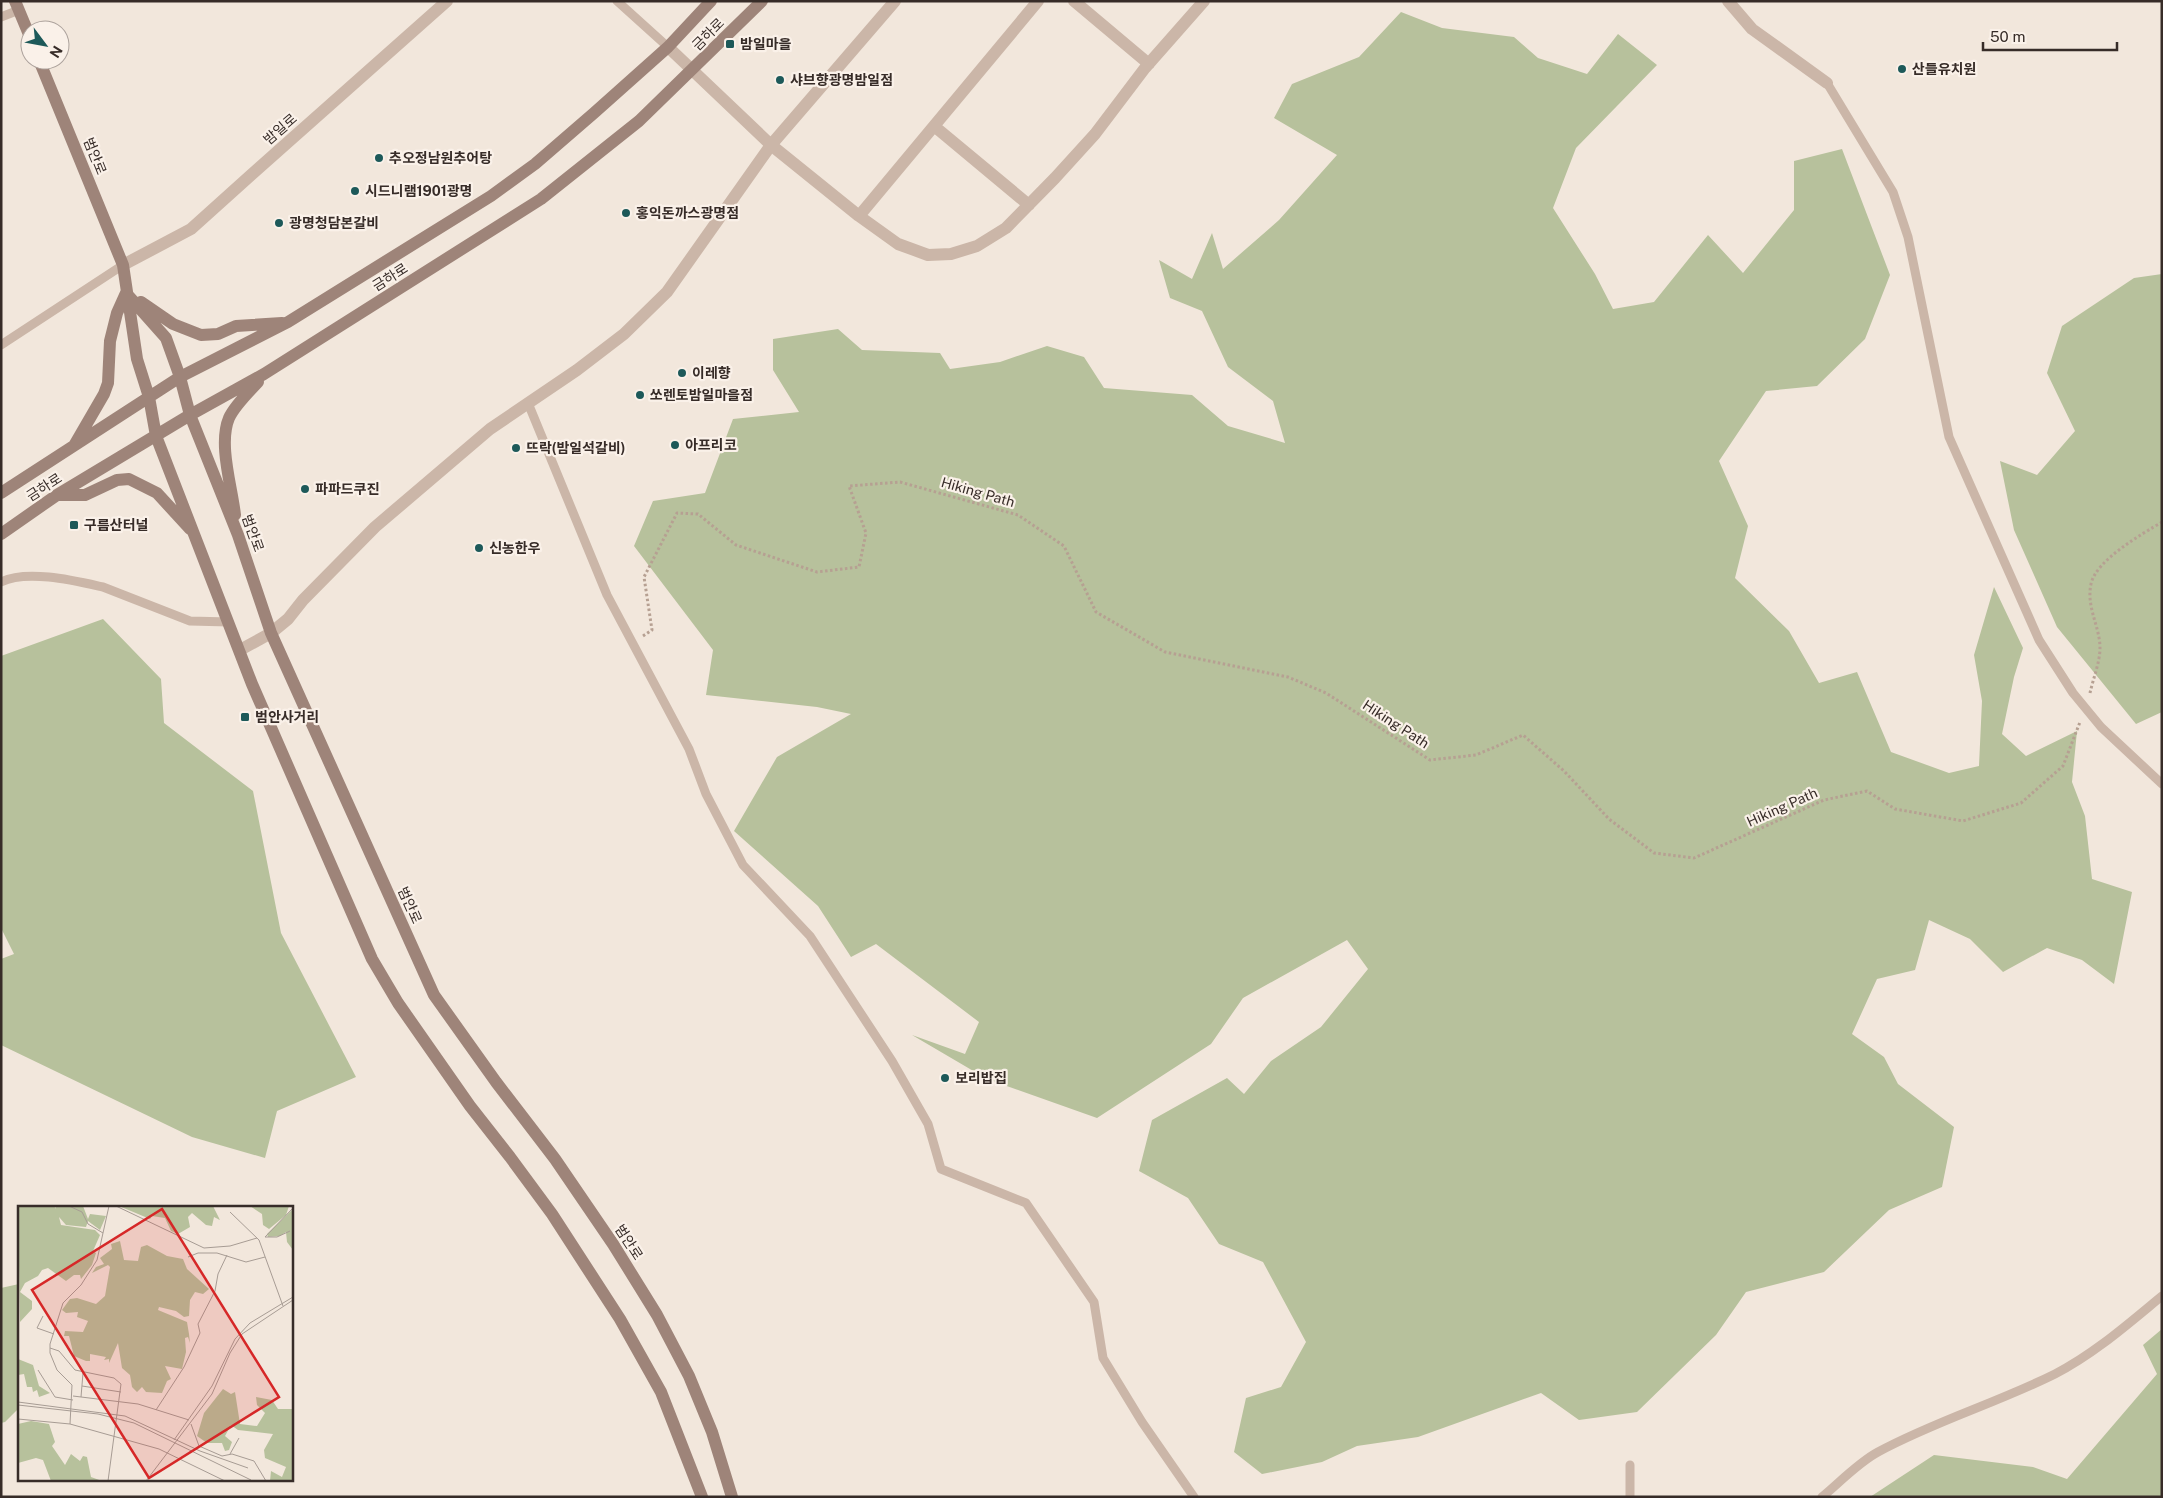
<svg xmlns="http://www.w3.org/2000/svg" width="2163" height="1498" viewBox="0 0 2163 1498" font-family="'Public Sans','Noto Sans KR',sans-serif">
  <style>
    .green { fill: #b7c19c }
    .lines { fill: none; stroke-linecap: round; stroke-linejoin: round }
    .path { stroke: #b6a092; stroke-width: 3; stroke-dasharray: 2.5 2.5; stroke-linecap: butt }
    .service { stroke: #cbb6a8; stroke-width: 9 }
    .minor { stroke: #cbb6a8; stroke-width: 12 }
    .tertiary { stroke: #cbb6a8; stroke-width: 12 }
    .secondary { stroke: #9e8479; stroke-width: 12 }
    .poi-dot { fill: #1d5959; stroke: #faf1e9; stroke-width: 2 }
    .labels { text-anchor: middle; stroke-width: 4.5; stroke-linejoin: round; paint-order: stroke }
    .street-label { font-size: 14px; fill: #372c28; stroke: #faf1e9 }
    .poi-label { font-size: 14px; font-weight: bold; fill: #372c28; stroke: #faf1e9; text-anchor: start }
    .inset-road { fill: none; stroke: #a79c94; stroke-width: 1 }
    .view { fill: #d62828; fill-opacity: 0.15; stroke: #d62828; stroke-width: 2.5 }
    .inset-edge { fill: none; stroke: #372c28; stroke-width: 2.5 }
  </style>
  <rect width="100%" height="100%" fill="#f2e7dc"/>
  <path class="green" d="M1401 12 1442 28 1514 37 1538 58 1587 74 1618 34 1657 65 1576 148 1553 208 1595 274 1613 309 1654 302 1708 235 1743 273 1794 210V161L1842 149 1890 275 1865 339 1817 386 1766 391 1719 461 1748 526 1735 578 1789 631 1819 683 1857 672 1891 752 1949 773 1979 766 1982 701 1974 655 1994 587 2023 648 2014 677 2002 734 2026 756 2077 731 2072 782 2085 816 2092 879 2132 892 2114 984 2082 960 2047 948 2003 972 1970 939 1929 920 1915 970 1877 979 1852 1034 1884 1057 1898 1084 1954 1127 1942 1187 1889 1210 1824 1272 1746 1292 1716 1335 1637 1412 1579 1420 1541 1393 1418 1437 1357 1446 1322 1462 1262 1474 1234 1452 1246 1398 1281 1387 1306 1342 1263 1262 1219 1244 1188 1198 1139 1171 1152 1120 1227 1078 1244 1094 1271 1061 1321 1027 1368 969 1347 940 1243 998 1211 1044 1097 1118 987 1079 912 1035 965 1054 979 1022 876 944 851 957 818 906 734 831 777 757 851 714 817 707 706 695 713 650 634 546 653 501 705 493 733 419 799 412 773 370V339L838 329 862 350 940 353 950 369 1000 362 1047 346 1084 357 1104 388 1192 395 1228 426 1285 443 1273 401 1228 367 1202 311 1170 298 1159 260 1192 279 1212 233 1223 269 1279 220 1337 155 1274 118 1292 84 1359 57Z
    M2162 274V712L2136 724 2057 627 2014 530 2000 461 2037 475 2075 431 2047 373 2062 326 2134 278Z
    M103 619 161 679 164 723 253 791 281 933 356 1077 277 1111 265 1158 192 1137 1 1045V959L14 954 1 928V656Z
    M19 1284V1408L5 1422 1 1423V1288Z
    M2162 1329V1497H1870L1934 1455 2033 1467 2067 1479 2157 1374 2143 1345Z"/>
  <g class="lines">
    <path class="path" d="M643 636 652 630 644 577 677 513 698 514 736 545 817 572 859 567 866 533 849 486 900 482 1018 515 1064 546 1096 612 1165 652 1288 677 1326 693 1430 760 1476 755 1523 735 1564 771 1609 819 1654 853 1694 858 1824 800 1867 791 1895 809 1963 821 2021 803 2063 766 2080 722
      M2090 693C2093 679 2100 662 2100 648 2100 627 2086 607 2091 584 2096 560 2142 534 2162 522"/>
    <path class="service" d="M617 1 668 47
      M1 17 19 10
      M1827 83 1893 192 1908 237 1949 437 2039 640 2073 693 2101 727 2162 784
      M1 345 123 265
      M528 403 607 595 689 749 706 794 743 865 810 936 892 1061 928 1124 941 1169 1026 1203 1094 1302 1103 1358 1142 1422 1194 1497
      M1 582C27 569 76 581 103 587L190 621 229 622
      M1630 1465V1497
      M1822 1497C1839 1483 1859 1462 1878 1452 1935 1421 1997 1403 2055 1374 2094 1354 2128 1324 2162 1296"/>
    <path class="minor" d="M1074 1 1149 64
      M1728 1 1752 29 1827 83
      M668 47 771 145 859 216 898 244 928 255 951 254 977 246 1006 228 1055 178 1095 134 1145 68 1204 1
      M934 126 1029 205
      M859 216 1038 1
      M240 650 271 633 288 619 303 600 375 527 490 429 577 370 624 334 667 292 771 145 895 1"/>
    <path class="tertiary" d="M123 265 191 229 251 175 447 1"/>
    <path class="secondary" d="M15 1 30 37
      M39 60 123 265 137 359 149 397 156 436 252 684 372 959 398 1003 470 1106 510 1157 552 1214 620 1319 661 1392 702 1497
      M126 293 166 338 180 377 190 415 238 535 271 633 434 995 496 1082 555 1159 613 1244 657 1315 689 1376 712 1432 732 1497
      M141 302 173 324 201 335 218 334 236 326 282 323
      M75 444 104 394 108 383 110 341 117 313 126 293
      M1 493 180 377 288 322 491 196 535 164 594 113 668 47 711 1
      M60 495H85L117 480 129 479 157 493 190 529
      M235 515C232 487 218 444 229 418 235 405 248 393 258 382
      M1 534 57 495 190 415 264 374 541 199 639 121 762 1"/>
  </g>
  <g class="poi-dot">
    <rect x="725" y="39" width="10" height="10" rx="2.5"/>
    <circle cx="1902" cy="69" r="5"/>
    <circle cx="780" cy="80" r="5"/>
    <circle cx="379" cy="158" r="5"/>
    <circle cx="355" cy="191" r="5"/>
    <circle cx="626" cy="213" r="5"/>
    <circle cx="279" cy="223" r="5"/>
    <circle cx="682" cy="373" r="5"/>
    <circle cx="640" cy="395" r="5"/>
    <circle cx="675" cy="445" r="5"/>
    <circle cx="516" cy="448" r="5"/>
    <circle cx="305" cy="489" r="5"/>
    <rect x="69" y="520" width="10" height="10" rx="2.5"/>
    <circle cx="479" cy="548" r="5"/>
    <rect x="240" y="712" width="10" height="10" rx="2.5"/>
    <circle cx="945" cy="1078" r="5"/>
  </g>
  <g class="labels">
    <g class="street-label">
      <text transform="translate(708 34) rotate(-45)" y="5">금하로</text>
      <text transform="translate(280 129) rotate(-41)" y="5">밤일로</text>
      <text transform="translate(95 156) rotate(68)" y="5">범안로</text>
      <text transform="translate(390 277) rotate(-32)" y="5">금하로</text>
      <text transform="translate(44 487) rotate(-33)" y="5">금하로</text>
      <text transform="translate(978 492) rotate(16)" y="5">Hiking Path</text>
      <text transform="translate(253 533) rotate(70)" y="5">범안로</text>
      <text transform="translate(1396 724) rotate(33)" y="5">Hiking Path</text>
      <text transform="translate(1782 807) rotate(-24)" y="5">Hiking Path</text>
      <text transform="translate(410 905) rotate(66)" y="5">범안로</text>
      <text transform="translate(629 1242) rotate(57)" y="5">범안로</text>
    </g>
    <g class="poi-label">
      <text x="740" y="49">밤일마을</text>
      <text x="1912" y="74">산들유치원</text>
      <text x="790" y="85">샤브향광명밤일점</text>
      <text x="389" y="163">추오정남원추어탕</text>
      <text x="365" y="196">시드니램1901광명</text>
      <text x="636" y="218">홍익돈까스광명점</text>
      <text x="289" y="228">광명청담본갈비</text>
      <text x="692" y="378">이레향</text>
      <text x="650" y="400">쏘렌토밤일마을점</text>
      <text x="685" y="450">아프리코</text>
      <text x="526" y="453">뜨락(밤일석갈비)</text>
      <text x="315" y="494">파파드쿠진</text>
      <text x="84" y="530">구름산터널</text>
      <text x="489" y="553">신농한우</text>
      <text x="255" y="722">범안사거리</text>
      <text x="955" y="1083">보리밥집</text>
    </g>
  </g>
  <g transform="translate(18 1206)">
    <rect width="275" height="275" fill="#f2e7dc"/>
    <path d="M0 0H36L38 3 37 0H65L70 13 72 8 88 10 82 24 70 15 68 21 48 19 41 11 43 19 77 24 82 29 75 45 78 47 74 59 63 73 62 69H56L48 75 30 62 24 64 20 70 7 77 2 86 14 95V103L2 116ZM101 0H195L202 14 196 11 194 20 188 19 174 7 170 11 172 21 160 28 153 25 147 12 134 10 132 13ZM232 0H271L268 9 251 23 245 19 244 8ZM275 3V44L269 36 268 26 262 30 250 31 249 28ZM102 35 106 54 120 55 123 41 129 39 149 50 165 53 169 63 191 83 185 88 177 86 172 94 171 110 166 111 158 105 141 101 140 104 169 116 171 128 172 137 170 131 167 132 168 146 164 163 147 160 153 173 149 175 144 187 128 186 124 181 119 186 114 181 112 169 104 162 100 137 91 157V153L86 154 88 151 72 148V155H68L56 150 51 130H46L47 125 65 126 70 115 59 111 60 106 48 107 44 104 52 93 59 92 78 98 87 90 92 61 90 59 74 67 78 61 86 58 82 52 94 43 93 38ZM0 153 15 159 21 180 32 187 21 191 19 184 15 186 14 181H9L6 168 0 169ZM205 183 213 188 217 186 222 218 239 220 247 207 239 199 238 191 254 194 260 203H275V275H252L253 265 264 271 268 261 247 252 246 244 255 228 220 224 213 219 207 230 214 236 211 244 207 245 204 237H189L179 230 186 207ZM13 215 31 218 37 236 34 240 47 259 53 248 62 255 65 250 69 251 73 271 84 275H33L25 254 18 252 0 257V218Z" fill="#b7c19c"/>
    <path class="inset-road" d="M51 0 64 6 70 18 85 27M98 0 186 42 212 40 239 32M212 6 241 34 265 100M272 25 259 31H247L275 2M170 51 180 47H199L228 56 247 51M25 110 19 122 36 128M32 142 41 145 57 164 96 172 103 178 90 275M20 164 37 191 55 194M64 180 103 186M55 190 120 198 171 214M63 191 65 167M0 196 107 210 182 245 230 262M0 199 80 208 116 217 233 274M138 204 166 161 182 127 180 118 197 85 200 68 209 49M0 213 52 218 141 243 207 275M52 218 54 179 39 164 32 147V138L45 97 63 79 79 54 91 0M173 218 181 240 204 250 214 248 236 255 248 275M156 234 194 180 217 133 232 117 275 91M212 248 221 232M128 275 194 188 212 147 224 128 275 94"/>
    <path class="view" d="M144 3 261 191 131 272 14 84Z"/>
    <rect width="275" height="275" class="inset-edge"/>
  </g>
  <rect width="2163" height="1498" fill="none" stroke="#372c28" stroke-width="5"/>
  <g transform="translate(45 45) rotate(122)"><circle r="24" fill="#faf1e9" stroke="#aca29c"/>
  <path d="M0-4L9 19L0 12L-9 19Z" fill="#1d5959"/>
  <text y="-8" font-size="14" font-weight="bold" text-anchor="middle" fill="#372c28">N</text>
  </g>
  <path d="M1983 42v8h134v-8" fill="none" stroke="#372c28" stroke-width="2.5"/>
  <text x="1990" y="42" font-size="15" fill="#372c28" stroke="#faf1e9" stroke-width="4" paint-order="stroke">50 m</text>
</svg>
